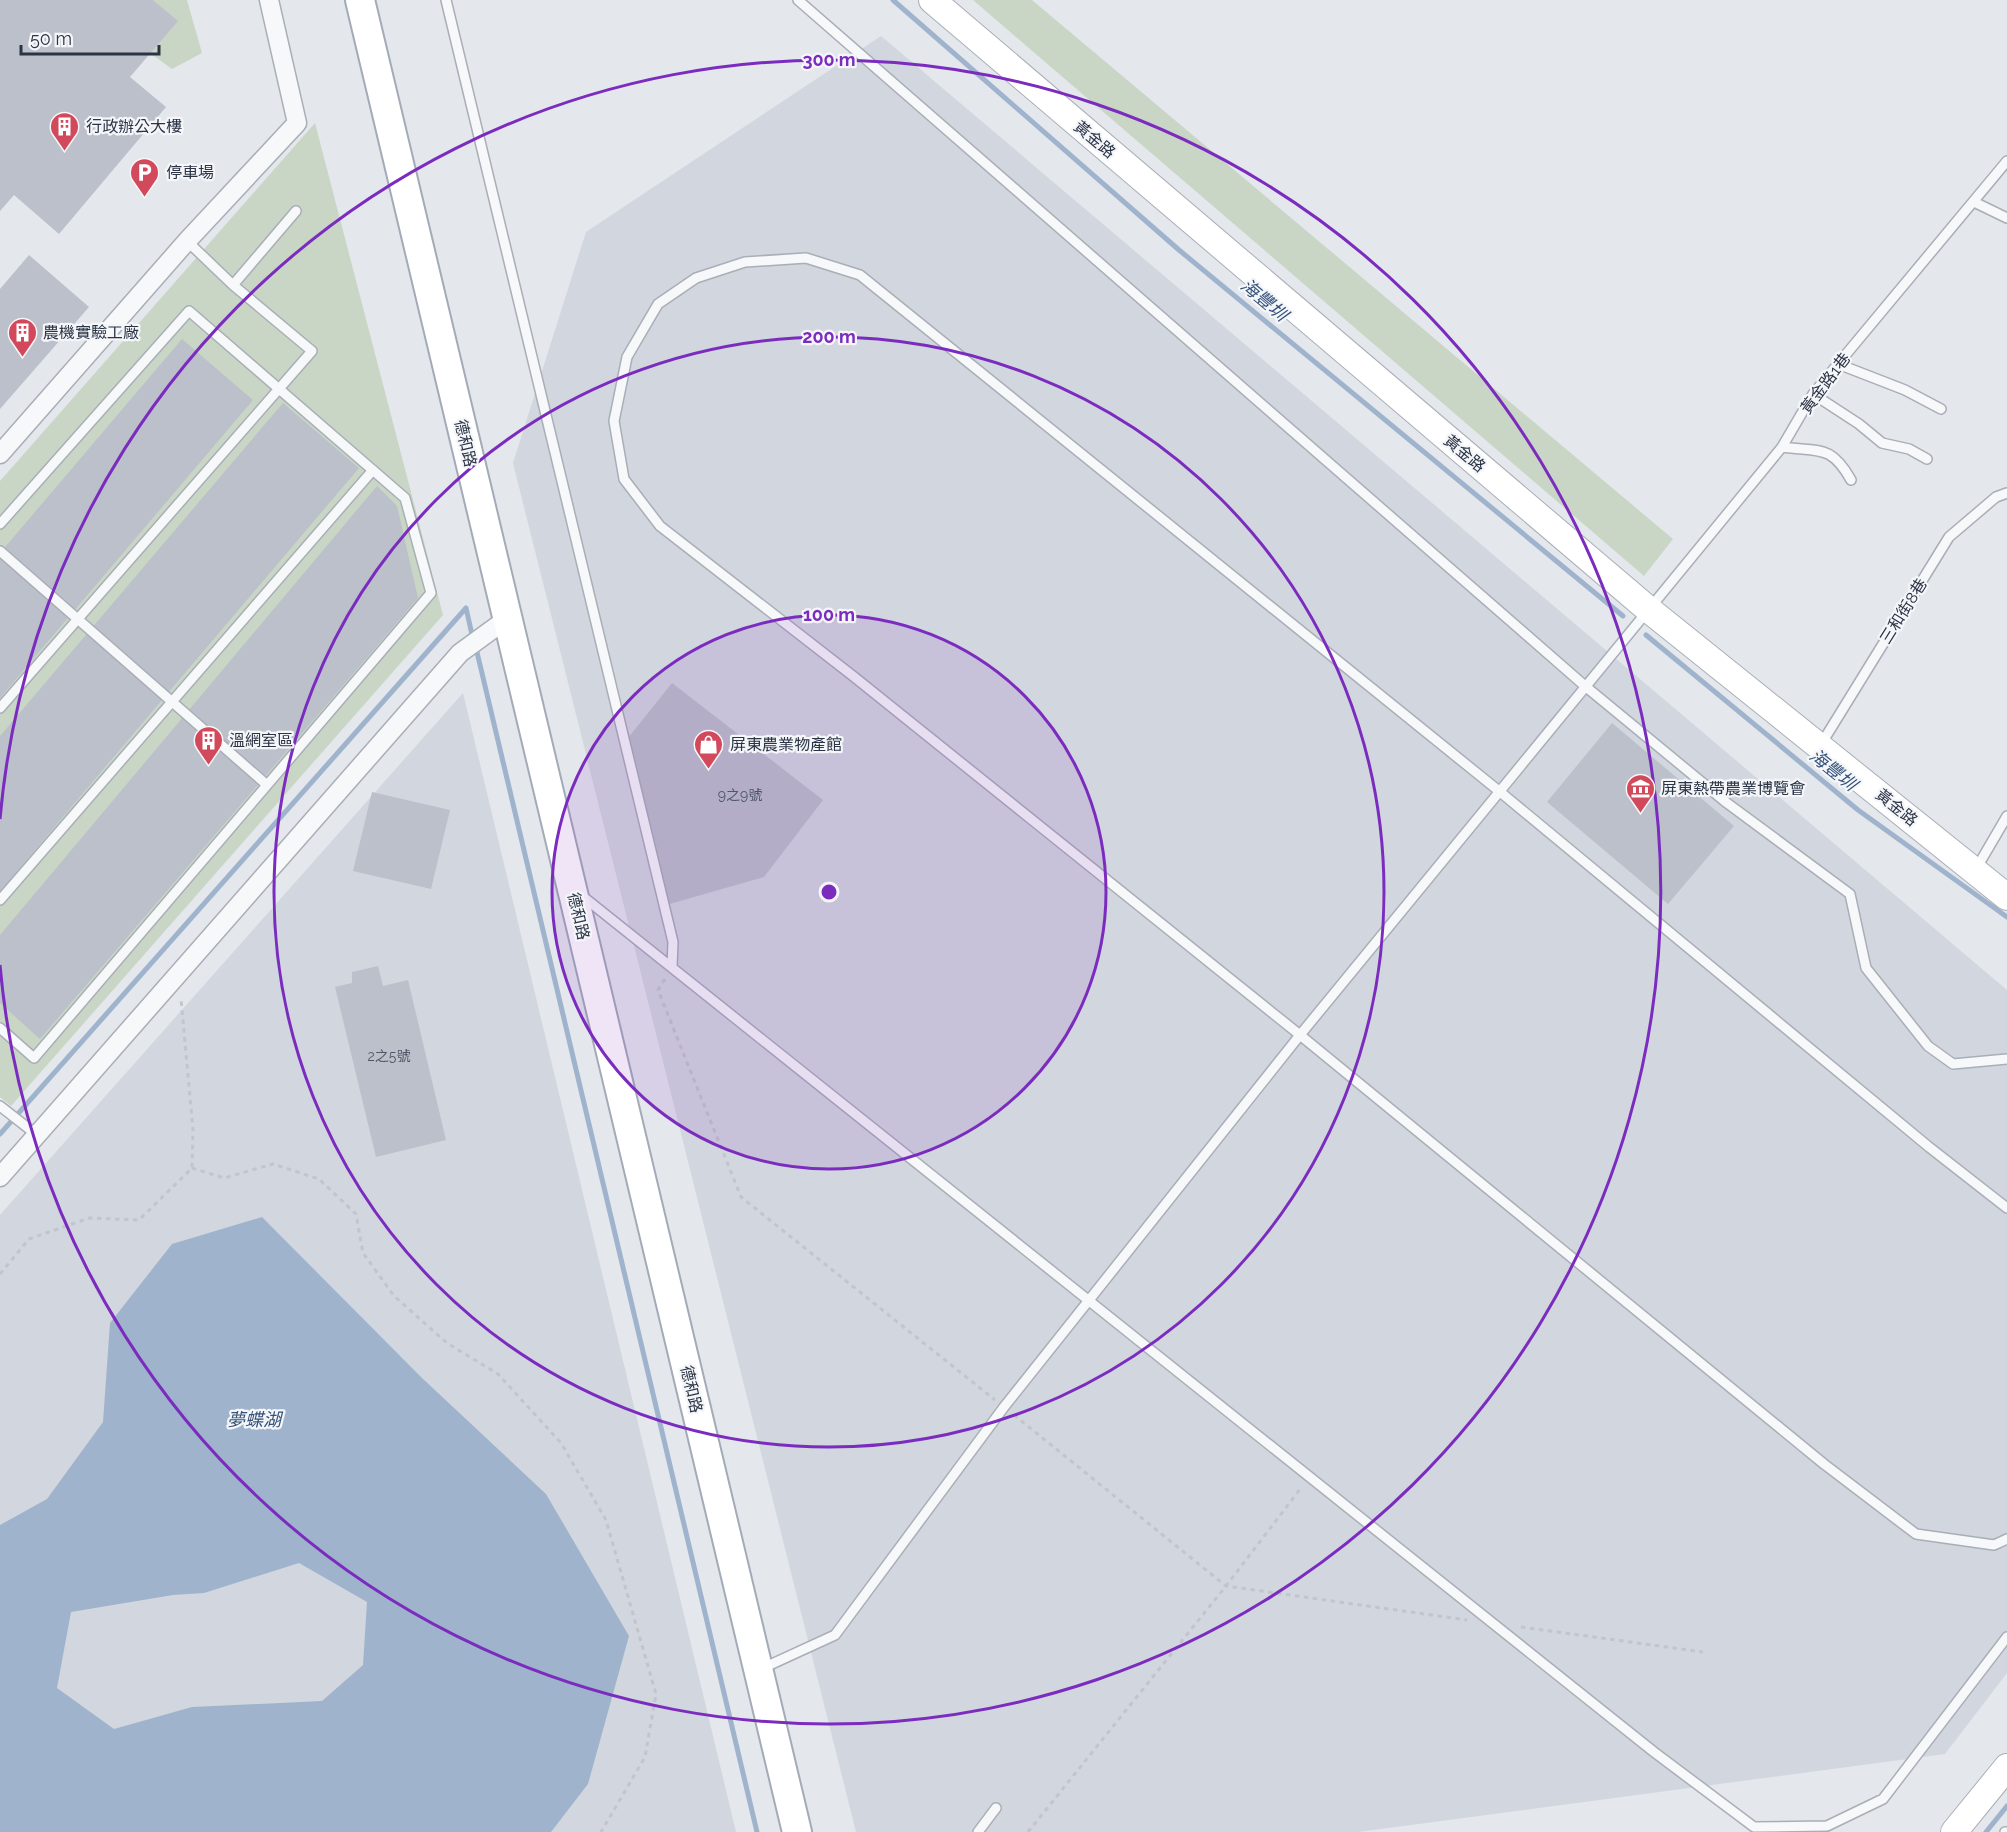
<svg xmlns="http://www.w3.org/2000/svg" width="2007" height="1832" viewBox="0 0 2007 1832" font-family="Raleway,'Noto Sans TC',sans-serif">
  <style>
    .built { fill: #d2d6de }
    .green { fill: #c9d6c5 }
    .water { fill: #9fb4cc; fill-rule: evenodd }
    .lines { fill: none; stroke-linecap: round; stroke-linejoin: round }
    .stream { stroke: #9fb4cc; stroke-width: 5 }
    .building { fill: #bbc0ca }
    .lane-casing { stroke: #a9aeb7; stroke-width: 12 }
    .street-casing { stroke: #a9aeb7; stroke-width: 21 }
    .secondary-casing { stroke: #a9aeb7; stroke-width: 28 }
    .primary-casing { stroke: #a3abb8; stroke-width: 32 }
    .path { stroke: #c2c5cb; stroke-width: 3; stroke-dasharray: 4.5 4.5; stroke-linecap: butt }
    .lane { stroke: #f7f8fa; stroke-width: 9 }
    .street { stroke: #f7f8fa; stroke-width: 18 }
    .secondary { stroke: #fff; stroke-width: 26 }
    .primary { stroke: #fff; stroke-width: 28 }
    .ring { fill: none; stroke: #7b2cbf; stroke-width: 3 }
    .labels { text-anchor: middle; stroke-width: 4.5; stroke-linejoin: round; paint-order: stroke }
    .number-label { font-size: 14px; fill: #4f5766 }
    .poi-label { font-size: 16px; fill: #2b3445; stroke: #f4f6f9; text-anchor: start }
    .street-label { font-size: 16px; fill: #2b3445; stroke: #f4f6f9 }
    .water-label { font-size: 18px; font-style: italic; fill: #34527a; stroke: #f4f6f9 }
    .centre { fill: #7b2cbf; stroke: #f4f6f9; stroke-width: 3 }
    .ring-label { font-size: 18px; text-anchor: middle; font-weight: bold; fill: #7b2cbf; stroke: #f4f6f9; stroke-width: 4.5; stroke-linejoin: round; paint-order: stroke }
  </style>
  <rect width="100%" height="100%" fill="#e4e7ec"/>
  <path class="built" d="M881 36 2007 990V1673L1945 1754 1358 1832H856L513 463 586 232Z
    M463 693 736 1832H0V1215Z"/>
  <path class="green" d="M153 0H187L202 53 172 69 150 53 177 21Z
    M973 0H1032L1673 539 1644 576Z
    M315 123 443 615 11 1106 0 1097V481Z"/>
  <path class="water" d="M262 1217 422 1378 546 1494 629 1636 588 1784 551 1832H0V1525L47 1499 103 1422 110 1323 172 1244ZM299 1563 367 1602 363 1665 322 1701 192 1707 114 1729 57 1688 71 1612 173 1595 204 1593Z"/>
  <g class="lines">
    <path class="stream" d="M893 0 1179 250 1623 616
      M466 608 473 639
      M1646 635 1858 810 2007 917
      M476 648 757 1832
      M0 1134 466 608
      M1986 1832 2007 1806"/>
  </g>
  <path class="building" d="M0 0H153L178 21 130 77 166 107 59 234 14 195 0 211Z
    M29 255 89 307 0 409V289Z
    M182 339 253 400 0 698V553Z
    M283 403 359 468 0 891V736Z
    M377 486 397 506 418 598 40 1039 0 1003V935Z
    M672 683 823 800 764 877 666 905 628 738Z
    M1612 723 1734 826 1668 904 1547 802Z
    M372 792 450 810 431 889 353 871Z
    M378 966 383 986 408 980 446 1140 376 1157 335 987 352 983V972Z"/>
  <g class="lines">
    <defs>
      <path id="lane" d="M446 0 673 942 672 967
        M798 0 1585 686 1727 803 1850 894 1866 968 1928 1046 1953 1064 2007 1059
        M1974 202 2007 218
        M233 285 296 211
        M1838 364 1905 390 1941 409
        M1813 394 1859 424 1882 443 1909 449 1927 459
        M1782 447C1819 452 1831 444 1851 480
        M0 524 189 311 405 498 431 593 34 1058 0 1028
        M0 551 267 785
        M0 708 312 351 233 285 187 241
        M1820 746 1949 537 1996 497 2007 493
        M1976 869 2007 816
        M581 895 1654 1752 1754 1827 1827 1826 1883 1799 2007 1637
        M0 900 373 470
        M0 1106 37 1135
        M2007 1208 1929 1147 1499 791 860 275 806 258 745 262 696 278 658 304 627 357 614 421 624 479 660 526 853 676 1300 1035 1824 1464 1916 1534 1994 1545 2007 1539
        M761 1669 835 1635 1004 1407 1300 1035 1782 447 1813 394 2007 161
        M978 1832 996 1808
        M2005 1832H2007"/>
      <path id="street" d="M0 454 187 241 297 123 269 0
        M0 1177 460 653 508 618"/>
      <path id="secondary" d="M932 0 1648 609 2007 897
        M1954 1832 2007 1767"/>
      <path id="primary" d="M360 0 797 1832"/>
    </defs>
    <use href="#lane" class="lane-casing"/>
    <use href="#street" class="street-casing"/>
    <use href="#secondary" class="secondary-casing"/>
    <use href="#primary" class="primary-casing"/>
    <path class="path" d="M665 979 658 990 741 1197 995 1400
      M192 1168 224 1178 273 1164 319 1179 356 1214 363 1253 394 1296 447 1343 498 1374 561 1443 606 1520 656 1694 645 1757 601 1832
      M0 1274 29 1239 89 1218 139 1220 192 1168 193 1130 181 999
      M1014 1415 1226 1586 1467 1620
      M1521 1627 1703 1652
      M1028 1832 1226 1586 1301 1488"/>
    <use href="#lane" class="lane"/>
    <use href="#street" class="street"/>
    <use href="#secondary" class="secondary"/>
    <use href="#primary" class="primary"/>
  </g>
  <circle cx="829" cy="892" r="277" fill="#7b2cbf" fill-opacity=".12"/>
  <g class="ring">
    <circle cx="829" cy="892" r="277"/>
    <circle cx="829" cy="892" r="555"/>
    <path d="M0 819A832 832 0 1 1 0 965"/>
  </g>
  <defs>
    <symbol id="building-pin" viewBox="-11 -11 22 30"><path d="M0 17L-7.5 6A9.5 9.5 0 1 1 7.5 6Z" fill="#d1495b" stroke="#f4f6f9"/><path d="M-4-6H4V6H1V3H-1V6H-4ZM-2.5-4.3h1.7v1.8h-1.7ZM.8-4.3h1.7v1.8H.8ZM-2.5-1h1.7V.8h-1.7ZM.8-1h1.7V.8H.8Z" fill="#fff"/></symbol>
    <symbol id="parking-pin" viewBox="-11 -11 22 30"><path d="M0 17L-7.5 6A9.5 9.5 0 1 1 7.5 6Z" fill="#d1495b" stroke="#f4f6f9"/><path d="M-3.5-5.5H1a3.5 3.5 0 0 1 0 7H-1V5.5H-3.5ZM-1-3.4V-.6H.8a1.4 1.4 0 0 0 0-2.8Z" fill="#fff"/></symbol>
    <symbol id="shop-pin" viewBox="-11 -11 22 30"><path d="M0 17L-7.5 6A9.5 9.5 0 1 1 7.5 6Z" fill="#d1495b" stroke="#f4f6f9"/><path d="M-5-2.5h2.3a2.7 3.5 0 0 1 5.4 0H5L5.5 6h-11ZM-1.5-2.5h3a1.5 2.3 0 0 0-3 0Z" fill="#fff"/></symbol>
    <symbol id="museum-pin" viewBox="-11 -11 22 30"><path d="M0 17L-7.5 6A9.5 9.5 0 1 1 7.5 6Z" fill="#d1495b" stroke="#f4f6f9"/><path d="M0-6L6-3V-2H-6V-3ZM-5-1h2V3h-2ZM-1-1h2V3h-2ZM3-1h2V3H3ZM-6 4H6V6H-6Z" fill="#fff"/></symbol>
  </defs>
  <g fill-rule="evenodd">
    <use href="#building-pin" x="48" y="110" width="33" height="45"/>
    <use href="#parking-pin" x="128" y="156" width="33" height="45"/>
    <use href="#building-pin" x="6" y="316" width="33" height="45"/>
    <use href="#building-pin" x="192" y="724" width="33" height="45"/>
    <use href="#shop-pin" x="692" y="728" width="33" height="45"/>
    <use href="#museum-pin" x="1624" y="772" width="33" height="45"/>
  </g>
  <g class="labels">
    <g class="number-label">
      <text x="740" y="800">9之9號</text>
      <text x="389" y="1061">2之5號</text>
    </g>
    <g class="poi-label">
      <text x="86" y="132">行政辦公大樓</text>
      <text x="166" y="178">停車場</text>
      <text x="43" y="338">農機實驗工廠</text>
      <text x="229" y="746">溫網室區</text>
      <text x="730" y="750">屏東農業物產館</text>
      <text x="1661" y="794">屏東熱帶農業博覽會</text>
    </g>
    <g class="street-label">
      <text transform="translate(1095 139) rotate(40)" y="6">黃金路</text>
      <text transform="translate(1825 383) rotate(-53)" y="6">黃金路1巷</text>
      <text transform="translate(466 443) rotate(77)" y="6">德和路</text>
      <text transform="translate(1465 453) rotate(40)" y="6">黃金路</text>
      <text transform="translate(1903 611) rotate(-58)" y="6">三和街8巷</text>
      <text transform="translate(1897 807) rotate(39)" y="6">黃金路</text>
      <text transform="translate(579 916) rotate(77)" y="6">德和路</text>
      <text transform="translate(692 1389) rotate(77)" y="6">德和路</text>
    </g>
    <g class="water-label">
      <text transform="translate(1264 300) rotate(40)" y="6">海豐圳</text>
      <text transform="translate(1833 770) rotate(39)" y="6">海豐圳</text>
      <text x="254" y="1426">夢蝶湖</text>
    </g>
  </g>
  <circle cx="829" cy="892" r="9" class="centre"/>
  <g class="ring-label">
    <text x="829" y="66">300 m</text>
    <text x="829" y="343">200 m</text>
    <text x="829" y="621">100 m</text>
  </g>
  <path d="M21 45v9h138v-9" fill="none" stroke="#2b3445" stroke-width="3"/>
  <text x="30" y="45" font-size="18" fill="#2b3445" stroke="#f4f6f9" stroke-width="4.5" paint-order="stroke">50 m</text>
</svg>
